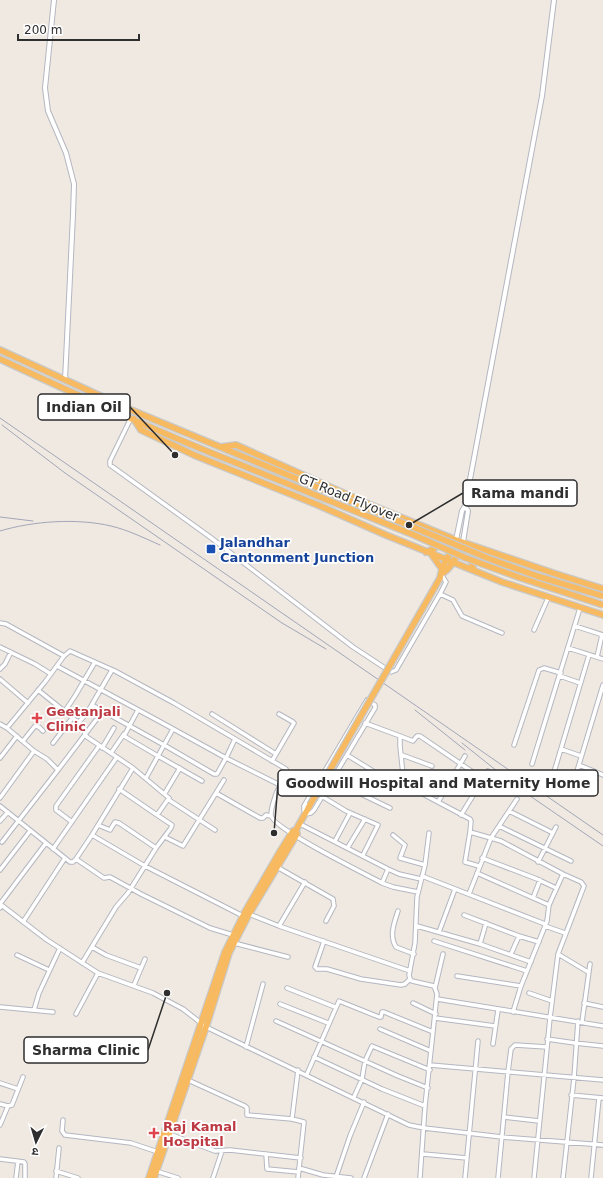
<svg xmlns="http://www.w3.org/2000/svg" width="603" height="1178" viewBox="0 0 603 1178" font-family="'DejaVu Sans','Noto Sans Devanagari',sans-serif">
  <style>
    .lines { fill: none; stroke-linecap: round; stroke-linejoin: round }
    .minor-casing { stroke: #b4b7c1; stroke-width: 5.5 }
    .tertiary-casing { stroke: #b4b7c1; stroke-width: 6 }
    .trunk-casing { stroke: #c9c9c9; stroke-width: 8 }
    .minor { stroke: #fff; stroke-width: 3.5 }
    .tertiary { stroke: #fff; stroke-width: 4 }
    .trunk { stroke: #f8ba60; stroke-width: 5.5 }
    .rail { stroke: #a3a6b8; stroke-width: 1 }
    .trunk-bridge-casing { stroke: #c9c9c9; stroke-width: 8; stroke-linecap: butt }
    .trunk-bridge { stroke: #f8ba60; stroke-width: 5.5 }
    .transit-dot { fill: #1a4fb4; stroke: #fff; stroke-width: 1.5 }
    .health-dot { fill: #e0444e; stroke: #fff; stroke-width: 1.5 }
    .labels { text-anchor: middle; stroke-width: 3.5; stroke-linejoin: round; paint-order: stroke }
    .street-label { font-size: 13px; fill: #2e2e2e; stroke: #fff }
    .transit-label { font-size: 13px; font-weight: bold; fill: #164399; stroke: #fff; text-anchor: start }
    .health-label { font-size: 13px; font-weight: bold; fill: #be3a42; stroke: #fff; text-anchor: start }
    .leader { fill: none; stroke: #2e2e2e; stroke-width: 1.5 }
    .callout-dot { fill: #2e2e2e; stroke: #fff; stroke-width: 1.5 }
    .callout { fill: #fff; stroke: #2e2e2e; stroke-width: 1.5 }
    .callout-label { font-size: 14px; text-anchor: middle; font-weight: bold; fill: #2e2e2e }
  </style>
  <rect width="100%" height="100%" fill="#efe9e1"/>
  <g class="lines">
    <defs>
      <path id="minor" d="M131 418 110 461V465L210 537 353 647 391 672 396 670 440 594 453 600 462 616 502 633
        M440 594 446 582 441 574
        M0 623 6 624 64 656 70 651 115 671 174 703 286 769C289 777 278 787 276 794 274 800 271 808 271 815 271 828 366 874 382 883L393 887 418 892
        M575 626 603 635
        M534 630 548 598
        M0 647 35 664 51 674
        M568 648 603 659
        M597 657 602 635
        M57 666C113 696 170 727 226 758L217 774H214L164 745 173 729
        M0 669 5 664 11 652
        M560 676 580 683
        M0 679 28 703
        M38 690 84 727 85 734 87 737 133 768 169 798 157 815 172 825 171 828 156 848 128 893 116 907 82 963
        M367 700 375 705V708L314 810 311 813 305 814 304 810V806Z
        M92 705 164 745 158 756 124 736 138 710
        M65 711 75 696 95 662
        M212 714 276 754
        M79 722 87 713 112 670
        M365 723 400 736V746L404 784 470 819 471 821 470 832
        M0 724 7 728
        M400 736 413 741 417 736H420L483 779
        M235 739 226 758 280 785
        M23 741 35 726 39 727 43 731
        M53 743 73 717
        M514 745 539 670 544 668 561 673
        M102 748 114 728
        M561 749 581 756
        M111 753 124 734
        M347 755 394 784 397 785 404 784
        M402 755 432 766
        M0 758 17 736
        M272 761 294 723 293 722 279 714
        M532 764 580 608
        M579 765 603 775
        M58 770 96 720
        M554 772 589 655
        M146 778 158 756 202 781
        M332 780 390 808
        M574 781 603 685
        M119 789 157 815
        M418 791 432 771 473 795
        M165 793 180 768
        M216 793 260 818H263L266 815 271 816
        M323 797 346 811 378 825 363 855
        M0 798 34 751 7 728 45 682 64 656
        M169 800 215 830
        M438 802 465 756
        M0 806 70 862H73L76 859 104 878 110 877 141 894 210 928 233 935
        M509 811 553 833
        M461 815 488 771
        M0 821 8 812
        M72 822 56 810V806L99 746
        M300 824 388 869 399 874 421 879
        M98 825 110 830 115 822 119 823 156 848
        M499 826 571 861
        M92 835 145 866 243 916
        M393 835 405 845 400 858 425 865
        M165 837 183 846 224 780
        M335 841 350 813
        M2 842 58 770 47 759 34 751
        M348 847 365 819
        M53 849 117 757
        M482 858 537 879 556 888
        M76 859 92 835 133 768
        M538 862 556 827
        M479 866 465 862 470 832 491 838 517 799
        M277 867 333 899 334 906 326 921
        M0 870 30 831
        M477 873 549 905
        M422 876 545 924
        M382 883 388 869
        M469 894 491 838 501 841 563 874
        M533 898 540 880
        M0 904 47 940 98 973 153 993 183 1009 206 1027 409 1125 424 1128 502 1137 603 1145
        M0 908V904L6 896 46 843
        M398 911C394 923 389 936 396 947L414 954
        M249 914 279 926 410 971
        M464 915 519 936
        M23 922 65 858
        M279 926 305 882
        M417 926 480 944 531 962
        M545 926 565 933
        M439 932 455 889
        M324 941 315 967 317 969H327L361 979 401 985 405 984 410 979
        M434 941 527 971
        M234 943 288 957
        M480 944 486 923
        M92 947 106 955 141 968
        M511 954 519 936 539 942
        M558 954 588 972
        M17 955 49 970
        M457 976 521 986
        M134 985 145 959
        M287 988 335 1007
        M435 988 443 954
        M529 993 552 1001
        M437 999 603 1026
        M413 1003 436 1014
        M584 1003 603 1007
        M280 1004 328 1023
        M0 1007 53 1012
        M34 1010 39 993 60 948
        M513 1012 521 986 547 921 549 905 563 874 581 882 584 886 558 954 550 1018 534 1178
        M76 1014 98 973
        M435 1018 495 1026
        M276 1021 398 1076 428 1088
        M582 1022 590 964
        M380 1029 431 1051
        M547 1039 575 1043 603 1046
        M493 1044 498 1010
        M246 1047 263 984
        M314 1057 382 1089 425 1106
        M430 1065 603 1080
        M307 1074 339 1001 379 1017H381L382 1012H384L433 1032
        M188 1080 245 1106 247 1108V1115L292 1119 304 1122 298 1178
        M0 1083 18 1089
        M571 1095 603 1098
        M354 1097 362 1079 365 1061 372 1046 430 1070
        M0 1104 8 1106 12 1105 23 1077
        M504 1117 539 1121
        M292 1119 298 1070
        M63 1120 62 1131 65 1135 131 1143 158 1152
        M0 1125 8 1106
        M169 1134 215 1151 230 1150 301 1158
        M266 1154 267 1169 299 1172
        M423 1154 467 1158
        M0 1159 24 1162 25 1164V1178
        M299 1168 323 1175 351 1178
        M56 1171 78 1178
        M156 1171 178 1178
        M336 1177 350 1136 364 1102
        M16 1178 18 1161
        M56 1178 59 1148
        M213 1178 222 1151
        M364 1178 388 1114
        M420 1178 425 1106 437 994 434 986 412 981 410 979 409 975 415 943 417 897 425 865 429 833
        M465 1178 478 1041
        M498 1178 508 1072 511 1049 515 1045 547 1047
        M563 1178 574 1078 578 1021
        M591 1178 599 1098"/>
      <path id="tertiary" d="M54 0 45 88 48 111 66 153 74 184 73 215 65 380
        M456 540 462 511 465 506 542 96 554 0
        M463 542 468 511 465 506"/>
      <path id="trunk" d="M0 350 131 410 237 454
        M0 359C77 395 155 431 234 462
        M134 419 141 430 194 455 318 505 386 535 502 582 603 615
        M221 447 236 445 361 501 456 540 553 573 603 589
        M426 552 434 549 437 541V534
        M432 555 442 569
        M475 571 472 567 473 555 478 550
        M441 574C452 569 457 554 462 544
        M440 578 442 569 456 540
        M149 1178 225 952 245 912 281 850 291 834 293 831 296 830
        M154 1178 206 1027 229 953 249 914 297 834 296 830 310 805"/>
    </defs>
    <use href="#minor" class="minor-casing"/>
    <use href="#tertiary" class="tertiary-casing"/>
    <use href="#trunk" class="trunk-casing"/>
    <use href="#minor" class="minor"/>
    <use href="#tertiary" class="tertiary"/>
    <use href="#trunk" class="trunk"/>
    <path class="rail" d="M0 418 603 835
      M2 425 65 473 282 623 326 649
      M0 517 33 521
      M0 531C33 521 77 518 111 526 128 530 144 538 160 545
      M415 710 465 750
      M462 743 517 787 603 846"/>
    <defs>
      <path id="trunk-bridge" d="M237 454 490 559 537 576 603 596
        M234 462 414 535 466 558 518 577 603 605
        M310 805 440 578"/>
    </defs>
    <use href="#trunk-bridge" class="trunk-bridge-casing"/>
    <use href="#trunk-bridge" class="trunk-bridge"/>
  </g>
  <rect class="transit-dot" x="206" y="544" width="10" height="10" rx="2"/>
  <g class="health-dot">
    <path d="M35 712h4v4h4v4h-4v4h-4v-4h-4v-4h4z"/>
    <path d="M152 1127h4v4h4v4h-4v4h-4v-4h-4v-4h4z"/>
  </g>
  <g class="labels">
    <g class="street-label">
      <text transform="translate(349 497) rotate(22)" y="5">GT Road Flyover</text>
    </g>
    <g class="transit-label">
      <text x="220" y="547">Jalandhar<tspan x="220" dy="15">Cantonment Junction</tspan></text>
    </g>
    <g class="health-label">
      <text x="46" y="716">Geetanjali<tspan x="46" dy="15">Clinic</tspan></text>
      <text x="163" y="1131">Raj Kamal<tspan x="163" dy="15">Hospital</tspan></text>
    </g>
  </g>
  <path class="leader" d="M175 455L130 407M409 525L463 493M274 833L278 783M167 993L148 1050"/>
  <g class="callout-dot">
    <circle cx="175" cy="455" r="4"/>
    <circle cx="409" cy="525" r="4"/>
    <circle cx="274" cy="833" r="4"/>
    <circle cx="167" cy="993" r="4"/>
  </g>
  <g class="callout">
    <rect x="38" y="394" width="92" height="26" rx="4"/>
    <rect x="463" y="480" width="114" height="26" rx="4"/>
    <rect x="278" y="770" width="320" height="26" rx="4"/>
    <rect x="24" y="1037" width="124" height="26" rx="4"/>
  </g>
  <g class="callout-label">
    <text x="84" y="412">Indian Oil</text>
    <text x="520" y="498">Rama mandi</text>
    <text x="438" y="788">Goodwill Hospital and Maternity Home</text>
    <text x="86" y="1055">Sharma Clinic</text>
  </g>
  <g transform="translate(36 1142) rotate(185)" stroke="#ffffff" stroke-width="3" paint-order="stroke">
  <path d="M0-3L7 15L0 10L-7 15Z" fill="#2e2e2e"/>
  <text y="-6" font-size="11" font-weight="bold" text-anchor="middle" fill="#2e2e2e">उ</text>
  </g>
  <path d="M18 34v6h121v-6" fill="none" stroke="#2e2e2e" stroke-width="2"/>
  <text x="24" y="34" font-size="12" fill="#2e2e2e" stroke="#ffffff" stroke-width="3" paint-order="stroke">200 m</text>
</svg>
